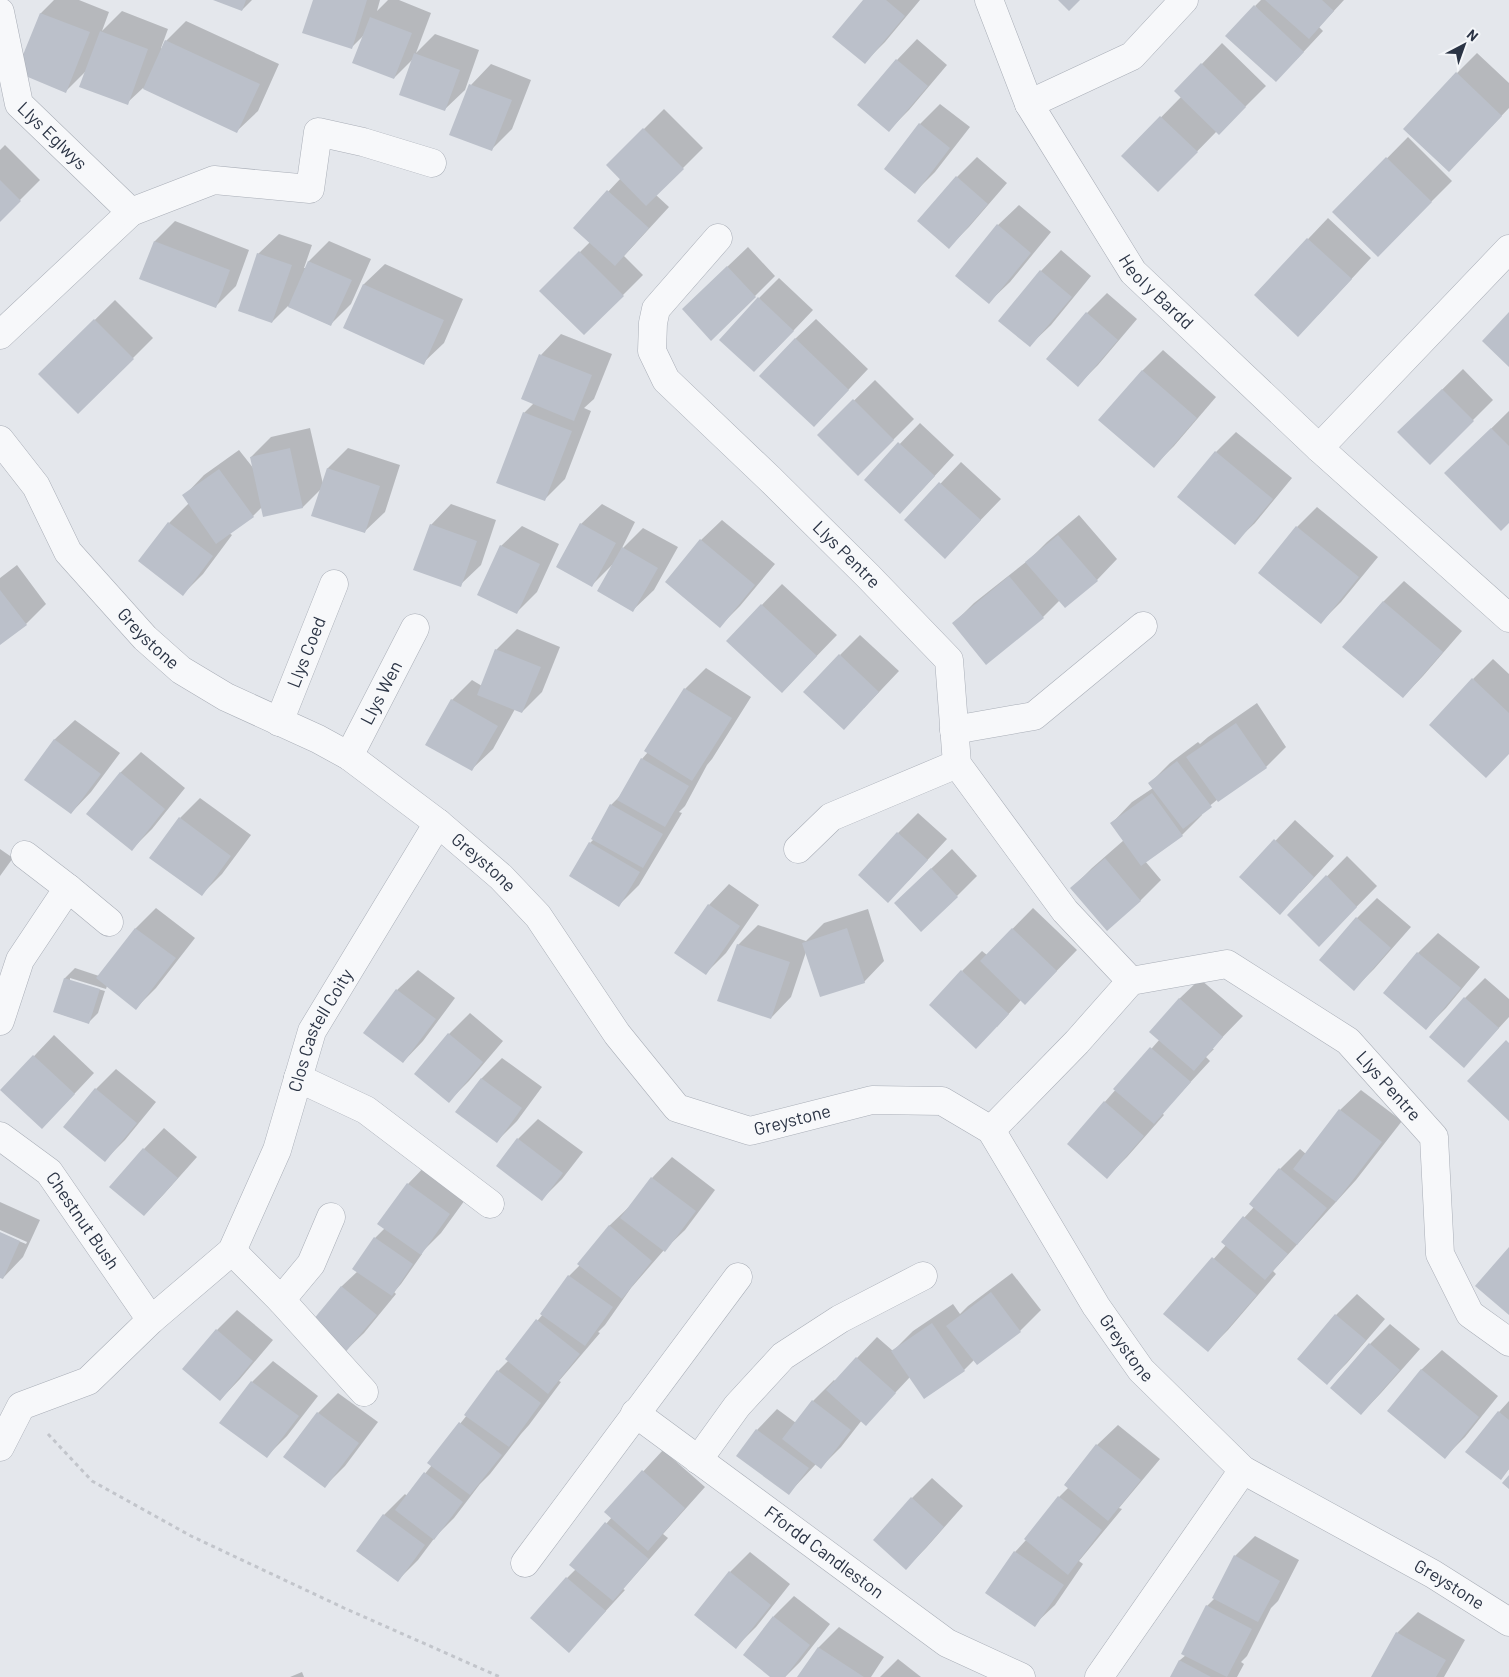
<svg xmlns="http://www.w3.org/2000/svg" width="1509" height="1677" viewBox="0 0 1509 1677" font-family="Barlow,sans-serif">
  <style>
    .shadow { fill: #0003 }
    .building { fill: #bbc0ca }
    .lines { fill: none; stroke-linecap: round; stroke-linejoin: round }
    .minor-casing { stroke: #a9aeb7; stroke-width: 29 }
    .path { stroke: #c2c5cb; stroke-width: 3; stroke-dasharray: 4 4; stroke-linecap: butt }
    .minor { stroke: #f7f8fa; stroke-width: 28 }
    .labels { text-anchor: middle; stroke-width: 4; stroke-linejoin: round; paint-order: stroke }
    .street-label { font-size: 18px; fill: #2b3445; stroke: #f4f6f9 }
  </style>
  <rect width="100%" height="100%" fill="#e4e7ec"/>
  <path class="shadow" d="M54 0H79L109 12 102 31 122 11 168 29 161 48 162 49 166 41 186 21 279 64 258 111 237 131 143 88 127 103 87 70 66 91 18 72 41 13Z
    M216 0H252L242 10Z
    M314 0H380L377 11 388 0H399L431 13 416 53 435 34 479 50 465 90 444 110 414 58 394 78 364 35 351 48Z
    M865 0H920L885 42 865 62Z
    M1261 0H1344L1319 27 1323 31 1296 60 1255 6Z
    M917 39 947 65 909 110 889 130 897 60Z
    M1222 43 1266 86 1219 133 1217 131 1179 170 1123 156 1182 96 1176 91Z
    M1477 53 1509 83V108L1469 150 1457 73Z
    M491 64 531 80 512 129 491 150 471 85Z
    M940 104 970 127 935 172 915 192 920 124Z
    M664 109 703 148 656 195 669 207 624 256 643 275 584 334 541 291 590 242 574 228 621 178 608 165Z
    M1408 137 1452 181 1378 255 1334 212Z
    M5 145 40 180 0 220V150Z
    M977 157 1007 183 969 227 949 247 957 177Z
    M1019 205 1051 232 1010 282 989 302 998 225Z
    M1328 218 1371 258 1318 315 1255 295Z
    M175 221 249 250 236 286 216 306 141 278 155 241Z
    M279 234 312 245 304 268H306L309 261 329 241 371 259 351 304 330 325 288 306 272 322 258 254Z
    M748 247 775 276 755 296 704 289Z
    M1061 250 1091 276 1051 325 1030 345 1000 321 1041 271Z
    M385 264 463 299 444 343 423 363 345 328 364 284Z
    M779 278 813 310 775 350 759 298Z
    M1107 293 1137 319 1098 365 1078 385 1087 313Z
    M115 300 153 338 78 413 40 374Z
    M816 319 868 369 834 405 795 339Z
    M561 334 612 354 594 399 584 408 591 411 565 479 544 500 524 413 534 403 541 355Z
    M1163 350 1216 397 1174 446 1154 466 1100 420 1143 370Z
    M1463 369 1493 400 1430 463 1399 432Z
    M875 380 914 419 858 475 819 435Z
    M1509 411V521L1446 473Z
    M920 423 954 455 920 492 865 480Z
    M310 428 323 484 328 468 348 448 400 465 385 512 364 532 322 488 303 507 264 515 262 507 253 516 229 533 232 535 203 574 183 594 169 523 189 503 184 496 204 475 239 450 254 469 251 457 271 437Z
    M1236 432 1292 478 1255 523 1234 543 1216 452Z
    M961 462 1001 499 945 557 906 520Z
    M451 504 496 520 481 565 460 585 431 525Z
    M602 504 635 522 621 550 643 528 678 547 654 590 633 610 612 565 592 585 581 524Z
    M1317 507 1378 557 1341 602 1321 622 1297 527Z
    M1079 515 1117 559 1097 580 1065 607 1060 600 1043 617 954 623 974 603 1031 558 1047 542Z
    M722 520 775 564 740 606 720 626 667 582 701 540Z
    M522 526 559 544 537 592 516 613 501 546Z
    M17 565 46 604 26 624 0 644V578Z
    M1404 581 1462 631 1423 676 1403 697 1383 602Z
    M782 584 837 635 782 692 728 640Z
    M517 629 560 647 542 692 522 712 515 709 493 749 472 769 452 700 472 680 482 686 496 650Z
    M860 635 899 671 864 708 840 655Z
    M1493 659 1509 674V753L1473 679Z
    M706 668 751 697 712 759 707 765 685 806 679 812 682 813 639 885 619 905 590 843 594 839 611 805 620 796 642 759 648 752 685 689Z
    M1257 703 1286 747 1266 767 1218 799 1201 813 1202 815 1182 835 1145 861 1161 880 1141 900 1107 929 1072 888 1092 868 1124 840 1112 823 1132 802 1153 788 1149 784 1170 763 1198 742 1200 744 1208 737Z
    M75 720 120 753 91 792 71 813 54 740Z
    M141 752 185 788 152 829 132 849 120 773Z
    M200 798 251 835 222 874 202 894 180 818Z
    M918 813 947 839 908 881 898 833Z
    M1295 820 1334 856 1300 893 1241 877Z
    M0 849 13 858 0 876Z
    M952 849 977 876 957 896 916 883Z
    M1347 856 1377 886 1319 945 1289 915Z
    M729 884 759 905 726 953 706 973 709 905Z
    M1377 898 1411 927 1374 969 1354 989 1357 918Z
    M156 908 195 938 156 988 136 1008 107 986 106 989 70 978V981L105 991 98 1013 88 1023 55 1012 65 978 75 968 99 976 136 928Z
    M1033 908 1077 950 1045 983 1021 1000 997 1027 962 971 982 951 987 955Z
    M868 909 884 961 864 982 806 952 791 997 771 1018 738 945 758 925 806 941 824 923Z
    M1438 933 1480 967 1446 1008 1426 1028 1418 953Z
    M418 970 455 998 423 1041 403 1062 397 990Z
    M1485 978 1509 999V1017L1464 1066 1465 998Z
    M1200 979 1243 1016 1211 1049H1214L1206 1057 1210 1061 1162 1113 1164 1115 1127 1157 1107 1177 1068 1144 1160 1039 1179 999Z
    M470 1013 503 1041 469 1081 449 1101 416 1074 449 1034Z
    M54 1035 94 1073 62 1107 2 1090Z
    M502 1058 542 1087 517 1121 497 1141 457 1112 482 1078Z
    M116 1069 156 1102 125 1140 105 1160 96 1089Z
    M1361 1090 1402 1121 1356 1180 1273 1271 1276 1274 1228 1330 1208 1350 1165 1314 1226 1245 1222 1242 1254 1207 1280 1169 1300 1149 1306 1154 1340 1110Z
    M538 1119 583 1152 562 1179 542 1199 518 1139Z
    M164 1128 197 1157 164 1194 144 1215 111 1186 144 1149Z
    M672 1157 715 1190 685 1230 664 1250 631 1288 605 1325 598 1332 600 1333 559 1381 561 1382 529 1425 521 1434 490 1474 480 1484 454 1518 436 1536 418 1560 398 1580 358 1551 384 1515 405 1494 407 1496 432 1465 429 1463 467 1415 498 1371 509 1360 506 1359 543 1314 569 1276 580 1265 609 1226 630 1206 652 1178Z
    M428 1163 470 1193 441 1233 421 1253 422 1254 401 1284 394 1292 396 1294 364 1333 343 1353 310 1326 342 1286 358 1271 375 1238 385 1228 379 1224 408 1184Z
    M0 1202 40 1220 23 1257 3 1278 0 1276V1233L26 1244 27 1242 0 1230Z
    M1012 1273 1041 1310 1020 1331 977 1363 974 1360 964 1370 910 1377 866 1424 862 1420 841 1447 821 1467 816 1464 789 1493 757 1430 777 1409 796 1423 813 1401 834 1380 835 1381 877 1337 893 1351 913 1331 953 1304 960 1314 968 1306Z
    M1357 1294 1385 1319 1347 1363 1327 1383 1298 1359 1336 1315Z
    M237 1310 273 1340 240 1379 220 1400 217 1330Z
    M1390 1324 1420 1349 1381 1393 1361 1414 1370 1344Z
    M1442 1350 1498 1396 1465 1437 1445 1457 1421 1370Z
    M273 1361 318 1396 287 1436 267 1456 221 1423 252 1382Z
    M338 1393 378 1422 345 1466 325 1486 318 1413Z
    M1509 1401V1469L1501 1478 1499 1412Z
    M1118 1425 1160 1459 1119 1508 1122 1509 1079 1561 1083 1564 1055 1605 1034 1625 1015 1552 1026 1540 1059 1497 1069 1487 1065 1484 1097 1445Z
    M663 1450 705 1487 663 1534 668 1538 623 1589 625 1590 569 1651 567 1578 576 1569 571 1565 612 1517 606 1512Z
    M932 1478 963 1506 926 1548 906 1568 912 1498Z
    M1255 1536 1299 1560 1278 1601 1271 1608 1247 1656 1241 1662 1244 1664 1237 1677H1171L1180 1660 1186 1655 1207 1606 1215 1598 1235 1556Z
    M750 1552 790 1584 756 1627 736 1647 730 1572Z
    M794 1596 830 1624 800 1662 785 1677H772L774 1616Z
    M1418 1612 1465 1640 1444 1677H1372L1397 1633Z
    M839 1627 884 1657 871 1677H799L819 1647Z
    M898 1659 921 1677H880Z
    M302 1672 304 1677H290Z"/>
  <path class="building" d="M213 0H246L242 11Z
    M313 0H367L352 49 302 33Z
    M863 0H886L905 16 865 64 832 37Z
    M1058 0H1080L1069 11Z
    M1265 0H1322L1334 11 1309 39Z
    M1254 5 1304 52 1276 82 1225 36Z
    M40 13 90 32 66 93 16 72Z
    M370 17 412 33 394 79 352 63Z
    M100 31 148 49 128 105 79 87Z
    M165 40 260 84 237 133 143 89Z
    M414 53 460 70 445 111 399 95Z
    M896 59 928 86 889 132 857 105Z
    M1201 63 1246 107 1219 135 1174 91Z
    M1456 72 1502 116 1449 172 1403 129Z
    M469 84 512 100 492 151 449 135Z
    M1160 116 1198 152 1158 192 1121 156Z
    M919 123 950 148 915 194 884 169Z
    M643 128 684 169 646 206 606 165Z
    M1386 157 1432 202 1378 257 1332 212Z
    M956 176 988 204 949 249 917 221Z
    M0 180 21 201 0 222Z
    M607 190 649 228 615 266 573 228Z
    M997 224 1031 253 989 304 955 276Z
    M1307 238 1352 279 1298 337 1254 295Z
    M154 241 230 270 216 308 139 279Z
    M579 251 624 296 584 335 539 291Z
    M257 253 292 265 272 323 238 311Z
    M308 261 352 280 331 326 288 307Z
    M727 266 756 297 711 341 682 309Z
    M1040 270 1072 297 1030 347 998 321Z
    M363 284 444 320 424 365 343 328Z
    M758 297 794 331 754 372 719 340Z
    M1086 312 1118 340 1078 387 1046 359Z
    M1509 312V367L1482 341Z
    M94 319 134 359 78 414 38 374Z
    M795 338 849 390 814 427 759 376Z
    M539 354 592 375 574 421 521 399Z
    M1142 370 1197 418 1154 468 1098 420Z
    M1442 389 1474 421 1430 465 1397 432Z
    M853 399 894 440 858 476 817 435Z
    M523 412 572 431 545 501 496 483Z
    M1491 428 1509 446V523L1501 531 1444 473Z
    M898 442 935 476 900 514 864 480Z
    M290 448 303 508 263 517 250 457Z
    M1215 451 1273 499 1235 545 1177 497Z
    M327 468 380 486 365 533 311 516Z
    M219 469 254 517 216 544 182 495Z
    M939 482 981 520 945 559 904 520Z
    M168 522 213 556 183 596 138 561Z
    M580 523 616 543 592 587 556 567Z
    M430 524 477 541 461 587 413 570Z
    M1296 526 1359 577 1321 624 1258 573Z
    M1058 535 1098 581 1065 608 1025 562Z
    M700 539 755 585 720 628 665 582Z
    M500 545 540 564 517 614 477 595Z
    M622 547 658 568 633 612 597 591Z
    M1009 576 1044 618 986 665 952 623Z
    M0 590 27 625 0 645Z
    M1383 601 1443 652 1403 698 1342 647Z
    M761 604 817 656 782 693 726 641Z
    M495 649 541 667 522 713 477 695Z
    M839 654 879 692 844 730 803 692Z
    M1472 678 1509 713V754L1486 778 1429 725Z
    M684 688 732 718 692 781 644 751Z
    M451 699 498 726 472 771 425 745Z
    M1236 723 1267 768 1218 802 1186 757Z
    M54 739 101 774 71 814 24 780Z
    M641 758 689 786 665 827 617 800Z
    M1177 761 1212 807 1183 829 1148 783Z
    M120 772 165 809 132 851 86 814Z
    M1152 793 1183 836 1141 866 1110 823Z
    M610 804 663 834 643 868 591 839Z
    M179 817 231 856 202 896 149 858Z
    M897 832 928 860 888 903 858 875Z
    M1274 839 1314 877 1280 915 1239 877Z
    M589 842 640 872 619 907 569 876Z
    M1105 858 1141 901 1107 931 1070 888Z
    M931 868 958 897 921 932 894 903Z
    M1326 875 1357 907 1319 947 1287 915Z
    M708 904 740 926 706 975 674 953Z
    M1356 917 1391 948 1354 991 1319 960Z
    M135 928 176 958 136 1010 96 978Z
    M847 928 865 983 820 997 802 943Z
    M1012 928 1057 971 1025 1005 980 961Z
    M737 944 790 962 771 1019 717 1001Z
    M1417 952 1461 988 1426 1030 1383 993Z
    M961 970 1009 1014 976 1049 929 1005Z
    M64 978 100 989 89 1024 53 1012Z
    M396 989 436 1019 403 1063 363 1033Z
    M1464 997 1499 1028 1464 1068 1429 1037Z
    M1179 998 1223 1037 1194 1071 1149 1032Z
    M448 1033 483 1062 449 1103 414 1074Z
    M1506 1040 1509 1043V1121L1467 1081Z
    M1150 1047 1191 1082 1154 1124 1113 1089Z
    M33 1055 75 1094 42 1129 0 1090Z
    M481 1078 522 1108 497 1143 455 1112Z
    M95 1088 137 1123 105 1162 63 1127Z
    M1104 1101 1144 1136 1107 1179 1067 1144Z
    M1339 1109 1382 1142 1336 1202 1293 1169Z
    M517 1138 563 1173 542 1201 496 1166Z
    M143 1148 178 1178 144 1216 109 1187Z
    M1279 1168 1327 1208 1297 1245 1249 1204Z
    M651 1177 696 1211 665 1252 620 1218Z
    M407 1183 450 1214 421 1255 377 1224Z
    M1243 1216 1288 1254 1265 1280 1221 1242Z
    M609 1225 652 1261 622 1299 577 1264Z
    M0 1232 20 1241 3 1279 0 1278Z
    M374 1237 413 1264 392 1296 352 1269Z
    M1509 1247V1315L1475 1286Z
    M1212 1257 1257 1295 1208 1352 1163 1314Z
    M568 1275 613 1307 585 1346 540 1314Z
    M341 1286 377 1315 343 1355 308 1326Z
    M991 1292 1021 1332 977 1365 946 1326Z
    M1335 1314 1366 1340 1327 1385 1297 1359Z
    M536 1319 580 1354 548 1394 505 1359Z
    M932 1323 965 1371 924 1399 891 1351Z
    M216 1329 253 1361 220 1401 182 1369Z
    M1369 1343 1400 1370 1361 1415 1330 1388Z
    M856 1357 896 1393 866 1426 826 1390Z
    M1421 1369 1479 1417 1445 1459 1387 1411Z
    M497 1370 541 1403 509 1447 464 1415Z
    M251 1381 299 1416 267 1458 219 1423Z
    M812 1400 851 1430 821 1469 782 1439Z
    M1498 1411 1509 1420V1469L1501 1480 1465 1452Z
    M317 1412 359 1443 325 1488 283 1457Z
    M459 1422 502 1455 470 1495 427 1463Z
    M756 1429 809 1468 789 1495 736 1456Z
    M1096 1444 1141 1480 1108 1521 1064 1485Z
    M642 1470 685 1508 648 1551 604 1512Z
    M424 1472 463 1502 434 1540 395 1510Z
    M1509 1475V1489L1502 1483Z
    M1058 1496 1102 1530 1068 1575 1024 1539Z
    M911 1497 944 1527 906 1570 873 1540Z
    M383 1514 425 1545 398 1582 356 1551Z
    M605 1522 649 1559 613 1601 569 1565Z
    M1014 1551 1064 1585 1035 1627 985 1593Z
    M1234 1555 1280 1581 1258 1622 1212 1598Z
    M729 1571 771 1605 736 1649 694 1615Z
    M566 1577 606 1611 569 1653 530 1618Z
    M1206 1605 1252 1629 1227 1677 1181 1654Z
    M773 1616 810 1645 785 1677H770L743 1655Z
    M1396 1632 1446 1660 1436 1677H1371Z
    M818 1647 864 1677H797Z
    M1179 1660 1211 1677H1170Z"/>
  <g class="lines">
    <defs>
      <g id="minor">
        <path id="s1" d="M989 0 1029 104 1133 272 1319 448 1509 618"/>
        <path id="s2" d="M0 12 19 104 131 212 0 335"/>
        <path d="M1029 104 1132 56 1184 0"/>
        <path d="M131 212 214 180 310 189 318 132 363 142 432 163"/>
        <path id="s3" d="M718 238 656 309 653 323 652 351 666 380 770 479 868 576 949 660 957 764 1065 911 1131 981"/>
        <path id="s4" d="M0 440 36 486 68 552 145 638 181 670 226 697 318 739 349 756 438 823 501 877 538 916 617 1034 677 1108 750 1131 872 1100 942 1101 991 1130 1096 1306 1141 1370 1243 1470 1433 1574 1509 1622"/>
        <path d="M1319 448 1509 249"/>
        <path id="s5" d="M279 722 334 584"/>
        <path d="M954 730 1034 716 1143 626"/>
        <path id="s6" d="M349 756 415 628"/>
        <path d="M798 849 831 817 957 764"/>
        <path d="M68 888 109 922"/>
        <path d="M0 1021 20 960 68 888 25 855"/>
        <path d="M298 1078 366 1110 490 1204"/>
        <path id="s7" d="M991 1130 1077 1042 1131 981 1227 964 1348 1041 1434 1137 1440 1254 1470 1314 1509 1342"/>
        <path id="s8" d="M0 1136 49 1172 151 1320"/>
        <path d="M232 1251 281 1300 364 1392"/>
        <path d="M281 1300 311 1264 331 1217"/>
        <path id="s9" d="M635 1413 947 1643 1021 1677"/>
        <path id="s10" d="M0 1447 21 1406 88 1381 151 1320 232 1251 277 1150 312 1031 438 823"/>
        <path d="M698 1460 737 1406 783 1356 840 1319 923 1276"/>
        <path d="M525 1563 738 1277"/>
        <path d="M1099 1677 1243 1470"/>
      </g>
    </defs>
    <use href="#minor" class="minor-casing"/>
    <path class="path" d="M48 1434 92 1481 191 1536 344 1608 500 1677"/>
    <use href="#minor" class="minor"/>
  </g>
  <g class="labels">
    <g class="street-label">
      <text dy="6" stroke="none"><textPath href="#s2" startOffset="140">Llys Eglwys</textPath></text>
      <text dy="6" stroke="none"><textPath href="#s1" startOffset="339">Heol y Bardd</textPath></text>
      <text dy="6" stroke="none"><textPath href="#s3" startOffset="420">Llys Pentre</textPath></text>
      <text dy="6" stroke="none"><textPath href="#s4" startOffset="250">Greystone</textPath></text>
      <text dy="6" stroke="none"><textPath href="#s5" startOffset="75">Llys Coed</textPath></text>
      <text dy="6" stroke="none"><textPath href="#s6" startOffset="71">Llys Wen</textPath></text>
      <text dy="6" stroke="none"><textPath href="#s4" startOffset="656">Greystone</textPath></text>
      <text dy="6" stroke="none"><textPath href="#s10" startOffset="550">Clos Castell Coity</textPath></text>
      <text dy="6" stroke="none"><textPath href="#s7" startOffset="506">Llys Pentre</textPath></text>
      <text dy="6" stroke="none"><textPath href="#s4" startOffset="1090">Greystone</textPath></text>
      <text dy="6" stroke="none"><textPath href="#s8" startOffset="120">Chestnut Bush</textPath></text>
      <text dy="6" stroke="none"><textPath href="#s4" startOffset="1556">Greystone</textPath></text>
      <text dy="6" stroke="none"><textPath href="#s9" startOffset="235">Ffordd Candleston</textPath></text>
      <text dy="6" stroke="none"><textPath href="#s4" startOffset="1961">Greystone</textPath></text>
    </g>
  </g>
  <g transform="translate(1464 45) rotate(41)" stroke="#f4f6f9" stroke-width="4" paint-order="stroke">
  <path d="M0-4L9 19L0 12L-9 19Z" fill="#2b3445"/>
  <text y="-8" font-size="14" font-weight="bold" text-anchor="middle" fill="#2b3445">N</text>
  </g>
</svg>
